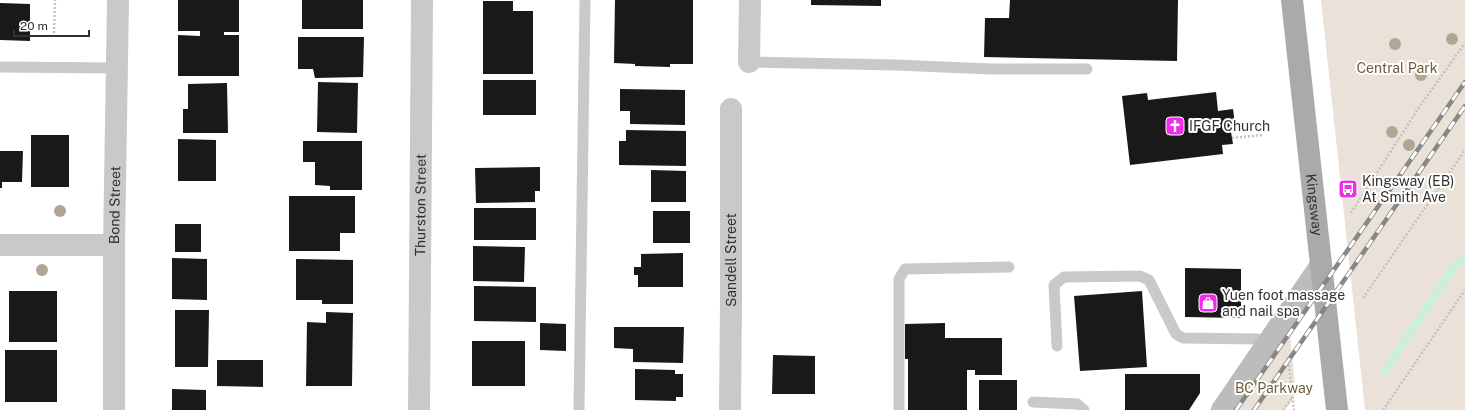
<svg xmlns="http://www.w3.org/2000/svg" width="1465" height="410" viewBox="0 0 1465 410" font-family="'Public Sans',sans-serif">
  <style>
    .green { fill: #eae2d9 }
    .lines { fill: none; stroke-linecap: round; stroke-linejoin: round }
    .stream { stroke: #ccefdd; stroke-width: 8 }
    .building { fill: #191919 }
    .path { stroke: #c2c2c2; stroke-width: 2.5; stroke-dasharray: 2 2; stroke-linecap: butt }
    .lane { stroke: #c9c9c9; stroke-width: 11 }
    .street { stroke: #c9c9c9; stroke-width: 22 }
    .secondary { stroke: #bcbcbc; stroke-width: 22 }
    .primary { stroke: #aaa; stroke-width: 22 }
    .rail-casing { stroke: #878787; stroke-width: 4.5 }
    .rail { stroke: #fff; stroke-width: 3; stroke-dasharray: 9; stroke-linecap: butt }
    .tree { fill: #b1a694 }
    .labels { text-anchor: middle; stroke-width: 4; stroke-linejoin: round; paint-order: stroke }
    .park-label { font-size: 14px; fill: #715d3c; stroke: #fff }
    .poi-label { font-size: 14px; fill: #323232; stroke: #fff; text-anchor: start }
    .street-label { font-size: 14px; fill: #323232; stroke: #fff }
  </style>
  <rect width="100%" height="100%" fill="#fff"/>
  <path class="green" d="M1321 0H1465V410H1365Z
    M1287 334 1290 335 1296 394 1285 410H1231Z"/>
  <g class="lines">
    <path class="stream" d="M1384 372 1453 268 1465 258"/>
  </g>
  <path class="building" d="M178 0H239V32H224V35H239V76H178V35L200 36V31H178Z
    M302 0H363V29H302Z
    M615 0H693V64H670V67L635 66V64L614 63Z
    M811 0H881V6L811 5Z
    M1010 0H1178L1177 61 984 57 985 18H1009Z
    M483 1H513V11H533V74H483Z
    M0 3 30 4V41L0 40Z
    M298 37H364L363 77 315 78 313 69H298Z
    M483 80H536V115H483Z
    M318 82 358 83 357 133 317 132Z
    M227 83 228 133H183V109H188V84Z
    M620 89 685 90V125L630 124V111H620Z
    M1216 92 1218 111 1233 109 1236 131 1231 132 1233 144 1222 145 1223 154 1130 165 1122 96 1147 93 1148 100Z
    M626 130 686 131V166L619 165V141H626Z
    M31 135H69V187H31Z
    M178 139 216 140V181H178Z
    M303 141H362V190H330V186L315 185V162H303Z
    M0 151H23L22 182H2V188H0Z
    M540 167V191H535V202L476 203 475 168Z
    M651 170 686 171V202H651Z
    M289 196H355V233H340V251H289Z
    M474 208H536V240H474Z
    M653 211H690V243H653Z
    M175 224H201V252H175Z
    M473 246 525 247 524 282 473 281Z
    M683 253V287H638V275H634V267H641V254Z
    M172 258 207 259V300L172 299Z
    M296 259 353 260V304H322V300H296Z
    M1185 268 1241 269V318L1185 317Z
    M474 286 536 287V322L474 321Z
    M9 291H57V342H9Z
    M1142 291 1147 367 1080 371 1074 296Z
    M175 310H209L208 367H175Z
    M326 312 353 313 352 386H306L307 322 326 323Z
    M540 323 566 324V351L540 350Z
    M945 323V338H1002V375H975V370H967V410H908V359H905V324Z
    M614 327H684L683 363 633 362V349L614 348Z
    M472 341H525V386H472Z
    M5 350H57V402H5Z
    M773 355 815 356V394H772Z
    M217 360H263V387L217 386Z
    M635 369 675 370V374H683V397H676V401L635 400Z
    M1125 374H1200V393L1189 410H1125Z
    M979 380H1017V410H979Z
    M172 389 206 390V410H172Z"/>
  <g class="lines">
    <path class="path" d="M54 33 55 0
      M1232 138 1262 135
      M1351 213 1418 109 1465 43
      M1363 298 1465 150
      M1288 357 1294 410
      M1283 410 1293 397
      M1383 410 1465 290"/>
    <path class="lane" d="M749 62 896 65 990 69H1087
      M0 67 117 68
      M1057 346 1054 285 1064 277 1140 276 1149 280 1176 334 1183 338 1258 339 1266 346
      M1033 402 1077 404 1084 410
      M579 410 585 0
      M899 410V279L905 269 1009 267"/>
    <g class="street">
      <path d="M749 62 750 0"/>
      <path d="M0 245H114"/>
      <path id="s1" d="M114 410V245L118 0"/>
      <path id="s2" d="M419 410 422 0"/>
      <path id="s3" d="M730 410 731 299V109"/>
    </g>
    <path class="secondary" d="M1222 410 1321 265"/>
    <path class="primary" id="s4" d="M1292 0 1337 410"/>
    <defs>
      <path id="rail" d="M1236 410 1465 82
        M1254 410 1465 106"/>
    </defs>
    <use href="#rail" class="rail-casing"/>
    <use href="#rail" class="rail"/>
  </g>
  <g class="tree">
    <circle cx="1452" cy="39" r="6"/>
    <circle cx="1395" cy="44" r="6"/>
    <circle cx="1421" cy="75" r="6"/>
    <circle cx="1392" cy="132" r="6"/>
    <circle cx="1409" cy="145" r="6"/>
    <circle cx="60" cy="211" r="6"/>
    <circle cx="42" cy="270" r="6"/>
  </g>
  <defs>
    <symbol id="church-square" viewBox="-11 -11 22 22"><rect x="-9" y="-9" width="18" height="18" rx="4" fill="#ed30e8" stroke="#fff"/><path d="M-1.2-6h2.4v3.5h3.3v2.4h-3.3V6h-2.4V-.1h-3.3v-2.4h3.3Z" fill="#fff"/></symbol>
    <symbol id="bus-square" viewBox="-11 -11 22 22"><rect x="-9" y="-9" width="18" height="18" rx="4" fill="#ed30e8" stroke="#fff"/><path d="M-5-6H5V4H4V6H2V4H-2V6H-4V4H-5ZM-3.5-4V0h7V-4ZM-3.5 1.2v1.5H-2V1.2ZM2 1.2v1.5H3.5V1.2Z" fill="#fff"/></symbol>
    <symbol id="shop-square" viewBox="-11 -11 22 22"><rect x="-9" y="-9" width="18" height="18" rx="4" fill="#ed30e8" stroke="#fff"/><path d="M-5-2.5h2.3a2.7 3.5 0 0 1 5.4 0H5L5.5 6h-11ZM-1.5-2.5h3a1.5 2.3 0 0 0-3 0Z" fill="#fff"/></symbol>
  </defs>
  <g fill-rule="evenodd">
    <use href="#church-square" x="1164" y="115" width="22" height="22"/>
    <use href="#bus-square" x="1337" y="178" width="22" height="22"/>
    <use href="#shop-square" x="1197" y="292" width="22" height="22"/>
  </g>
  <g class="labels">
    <g class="park-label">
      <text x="1397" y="73">Central Park</text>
      <text x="1274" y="393">BC Parkway</text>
    </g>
    <g class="poi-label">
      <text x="1189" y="131">IFGF Church</text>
      <text x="1362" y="186">Kingsway (EB)<tspan x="1362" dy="16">At Smith Ave</tspan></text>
      <text x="1222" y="300">Yuen foot massage<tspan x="1222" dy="16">and nail spa</tspan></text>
    </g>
    <g class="street-label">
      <text dy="5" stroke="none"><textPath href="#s1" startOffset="205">Bond Street</textPath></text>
      <text dy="5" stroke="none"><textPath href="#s2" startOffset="205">Thurston Street</textPath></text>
      <text dy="5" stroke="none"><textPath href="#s4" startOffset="206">Kingsway</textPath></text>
      <text dy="5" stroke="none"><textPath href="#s3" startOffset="150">Sandell Street</textPath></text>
    </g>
  </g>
  <path d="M14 30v6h75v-6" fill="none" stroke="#323232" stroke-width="2"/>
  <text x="20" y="30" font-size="12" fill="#323232" stroke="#ffffff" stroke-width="3" paint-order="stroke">20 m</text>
</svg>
